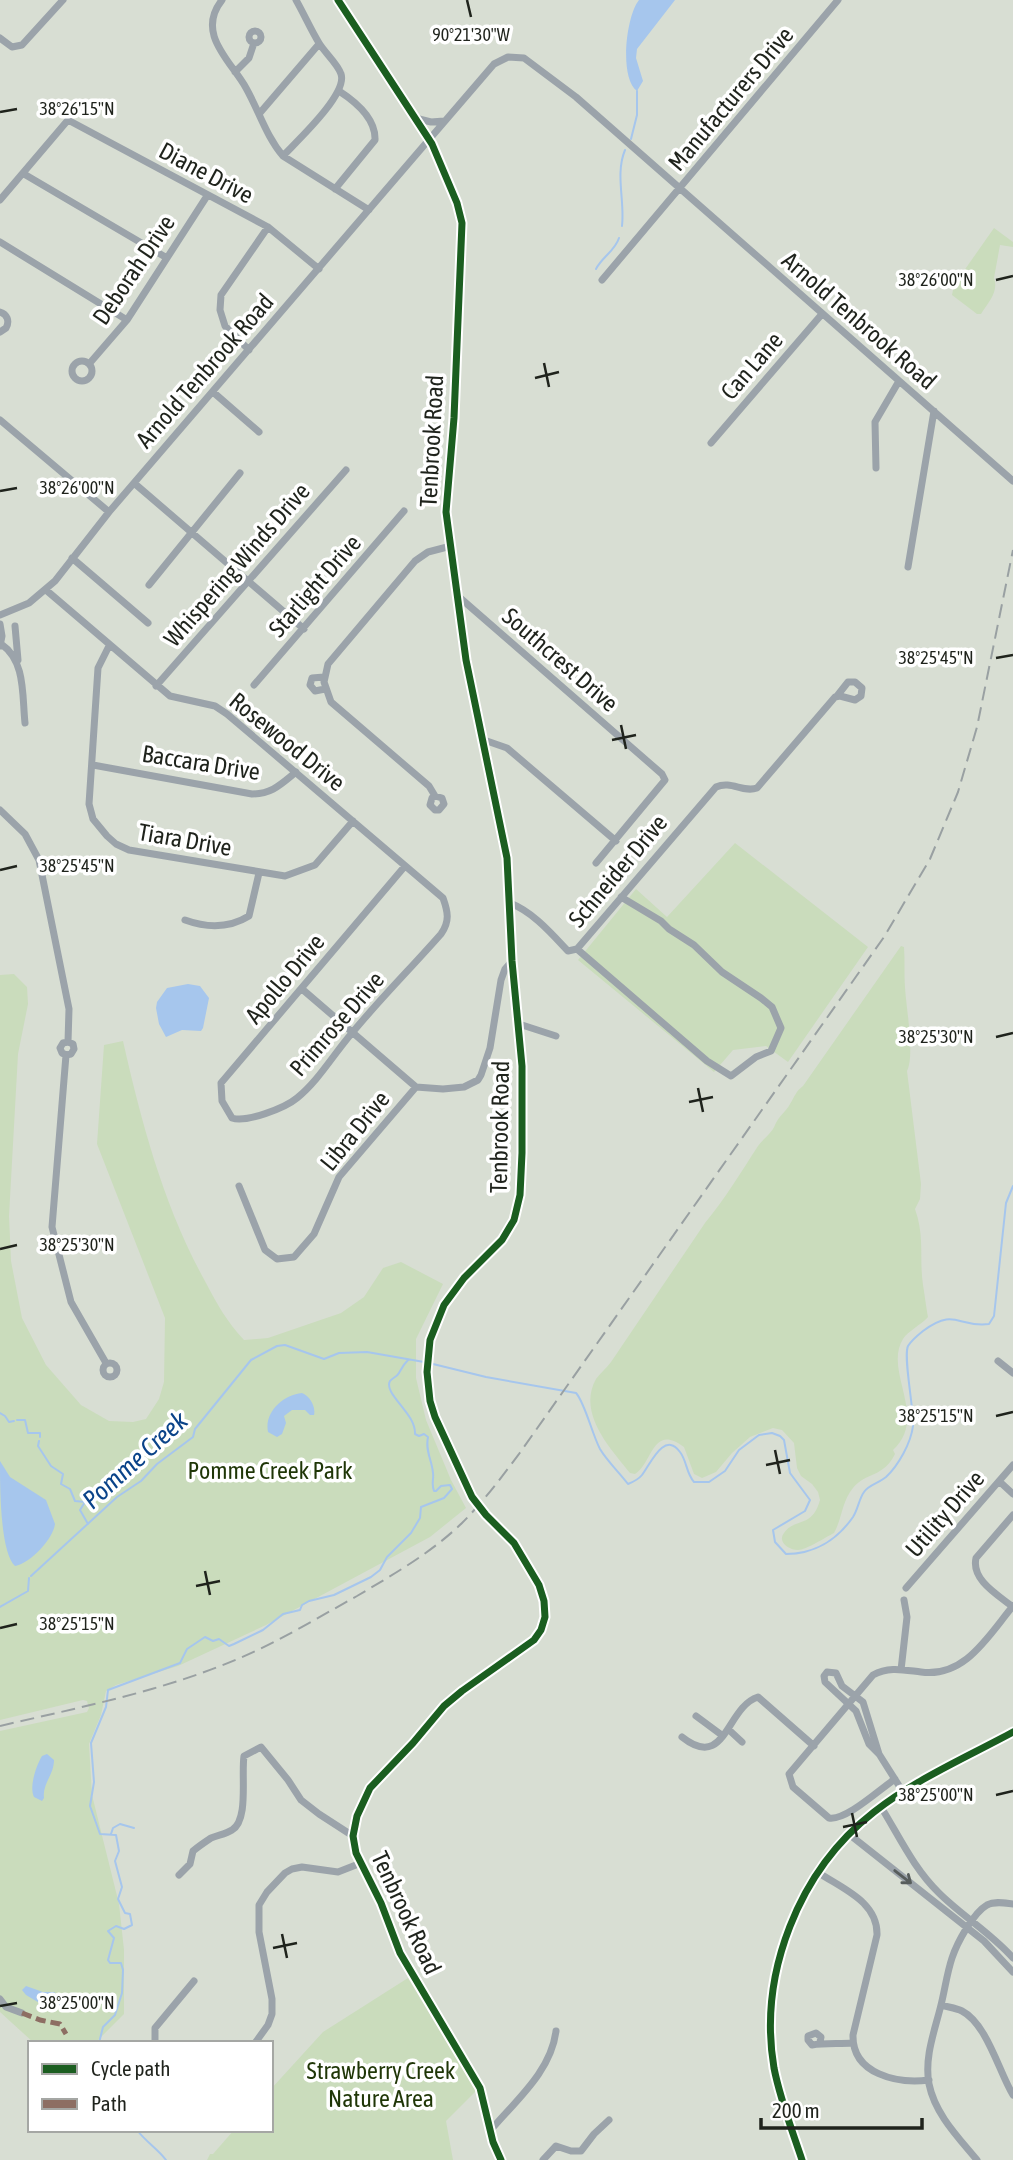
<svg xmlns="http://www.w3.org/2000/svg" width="1013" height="2160" viewBox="0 0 1013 2160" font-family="'Asap Condensed',sans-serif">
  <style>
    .green { fill: #cadcbc }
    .water { fill: #a6c6ed }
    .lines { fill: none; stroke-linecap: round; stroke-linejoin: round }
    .stream { stroke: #a6c6ed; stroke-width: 2 }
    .minor { stroke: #9ba3aa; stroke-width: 7 }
    .major { stroke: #99a4a8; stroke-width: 9 }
    .rail { stroke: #99a0a2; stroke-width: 2; stroke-dasharray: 14 7; stroke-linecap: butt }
    .quiet { stroke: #8d6e63; stroke-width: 5; stroke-dasharray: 10 5; stroke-linecap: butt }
    .cycleway-casing { stroke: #fff; stroke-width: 11 }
    .cycleway { stroke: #1b5e20; stroke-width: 7 }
    .oneway { stroke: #575d5c }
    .ticks { fill: none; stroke: #1f231c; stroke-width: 2.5 }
    .labels { text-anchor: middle; stroke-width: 7; stroke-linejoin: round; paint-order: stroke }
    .street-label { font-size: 24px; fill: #1f231c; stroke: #fff }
    .park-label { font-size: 24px; fill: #1f3607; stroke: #fff }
    .water-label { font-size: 26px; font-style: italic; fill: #0a4389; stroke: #fff }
    .ticks-label { font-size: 18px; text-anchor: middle; fill: #1f231c; stroke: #fff; stroke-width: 7; stroke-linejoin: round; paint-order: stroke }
  </style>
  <rect width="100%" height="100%" fill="#d8ded3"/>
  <path class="green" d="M994 228 1013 242V247L1000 245 994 278C999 292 988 303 981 314H977L952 295 954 285Z
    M735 843 868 947 788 1062 766 1046 733 1050 714 1072 578 960 636 889 667 917Z
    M901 946 904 947C905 960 904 973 905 987 906 1006 915 1056 907 1071L921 1184 920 1199 915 1209C925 1237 919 1258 923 1285 925 1297 926 1306 928 1317 921 1325 908 1331 903 1339 883 1371 929 1417 893 1450L895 1454C883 1478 866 1472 853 1488 842 1501 842 1519 834 1533 826 1537 806 1550 798 1550 789 1550 777 1542 784 1533 795 1517 812 1529 820 1500L818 1492 812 1484 801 1476 797 1468 794 1443 782 1430 773 1428 750 1437 732 1453 716 1472 702 1478 694 1474 684 1447C652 1423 653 1463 635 1474L630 1473C610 1448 577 1413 596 1379 600 1373 607 1368 611 1362L705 1223C725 1199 741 1172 758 1146 763 1139 772 1133 775 1125 780 1114 786 1112 790 1104 795 1096 796 1091 803 1086Z
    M14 974 27 987 28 1004 18 1054 9 1216 11 1261 22 1318 46 1365 81 1405 109 1421 133 1422 146 1419 159 1399 164 1382 165 1318 97 1144 104 1045 123 1041C142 1125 164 1207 206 1283 217 1304 227 1322 244 1340L268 1338 341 1313 364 1297 383 1268 401 1262 443 1284 416 1339V1378L426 1420 451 1480 466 1508 430 1537 266 1625 178 1666 116 1685 106 1691 101 1715 89 1744 92 1795 119 1904 124 1950V2014L95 2043H34L0 2012V1731L87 1712 89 1708 87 1701 83 1700 0 1720V975Z
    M408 1978 476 2091 446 2121 453 2160H207L210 2154H213L234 2130H271V2089L323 2032Z"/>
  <path class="water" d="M639 0H675L637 49 636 58 643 81 637 91C619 78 626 16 639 0Z
    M188 984 200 986 209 998 203 1028 201 1031 182 1030 166 1037 159 1024 156 1008 157 1002 167 988Z
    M302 1393C310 1396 316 1407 314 1415H310L305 1410H292L284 1416 286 1423 282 1434 277 1437 268 1432C264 1412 283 1395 302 1393Z
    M0 1461 10 1477 46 1500 55 1524C53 1539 31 1563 15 1566 0 1552 0 1487 0 1461Z
    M47 1754 54 1760C54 1775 42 1784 44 1798L42 1801 34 1797C29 1787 36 1766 42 1756Z
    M26 1986 43 1992H54L60 1997V2006L53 2011 26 1995 22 1990Z"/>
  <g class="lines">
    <path class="stream" d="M631 139 637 115V91
      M622 226C625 201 615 174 625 150
      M596 269C602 257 615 251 619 238
      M429 1363 486 1377 576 1393C585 1403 592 1434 600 1449 607 1461 619 1472 628 1484 633 1482 638 1480 642 1475 650 1465 664 1430 680 1452 687 1461 686 1473 694 1482H709L725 1471 739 1450 759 1435 772 1433 780 1436 784 1440 790 1473 810 1500 805 1511 773 1530 775 1542 786 1554C814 1554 837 1540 853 1517 858 1509 859 1499 864 1492 868 1485 879 1483 886 1477 898 1466 911 1443 913 1426 914 1408 903 1357 908 1346 911 1341 918 1335 923 1331 956 1307 957 1328 989 1324L994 1316 1006 1203 1013 1186
      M0 1413 5 1416 9 1422 14 1421
      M17 1420H25L28 1433H40V1437
      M39 1441 38 1446 51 1466 63 1474 61 1484 70 1489 75 1501 85 1502 80 1510 88 1524
      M31 1576 117 1497 141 1481 157 1464 193 1437 195 1429 251 1360 277 1346 285 1345 324 1359 339 1353 367 1352 424 1362
      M0 1607 28 1591 29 1578
      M111 1834 113 1828 120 1824 134 1828
      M99 2043 103 2027 115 2015 122 1993 123 1970 121 1963H110L108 1960 114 1938 108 1931 116 1926 124 1929 132 1925 130 1914 125 1913 118 1899 122 1887 115 1861 119 1851 116 1835 100 1834 90 1806 94 1782 91 1743 106 1707 108 1690 180 1663 187 1649 205 1637 213 1641 219 1639 229 1646 234 1644 263 1630 283 1614 300 1610 302 1605 309 1601 334 1595 371 1577 380 1570 387 1557 411 1533 420 1518 421 1507 444 1498 452 1489 450 1485 441 1486 436 1491H434C431 1483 434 1480 433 1473 432 1460 425 1451 428 1437L424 1434 419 1436 415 1434C416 1413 383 1394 390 1381 392 1378 397 1377 399 1373 402 1368 403 1365 408 1360
      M137 2130C146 2142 158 2149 166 2160"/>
    <path class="minor" d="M222 0C195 34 232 62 246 88 259 111 266 136 283 156L369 210
      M338 0 432 144 457 203 462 223 454 418 446 512 466 660 507 858 512 961 522 1066V1153L520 1195 514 1220 502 1240 464 1278 444 1305 430 1340 427 1372 430 1401 435 1417 472 1497 486 1515 514 1543 539 1585 544 1601 545 1617 541 1630 534 1640 462 1691 444 1706 413 1743 370 1788 357 1816 353 1836 356 1853 381 1903 400 1953 480 2088 493 2142 501 2160
      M249 37a6 6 0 1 1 12 0a6 6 0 1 1-12 0Z
      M0 38 12 47 22 45 63 0
      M235 72 249 58 254 43
      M259 114 319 44
      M415 118 431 122 444 121
      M283 156C297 141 348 94 341 74 338 64 325 53 319 43 311 30 304 14 296 0
      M24 174 167 258
      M335 189 375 140C376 119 356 102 339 91
      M0 200 68 120 268 227 319 269
      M0 242 127 320
      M602 280 838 0
      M0 312C7 314 10 321 6 328L0 332
      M249 350 225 326 220 310 221 295 268 227
      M72 371a10 10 0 1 1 20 0a10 10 0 1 1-20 0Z
      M89 364 127 320 207 196
      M213 392 259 432
      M0 420 109 512
      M711 443 822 314
      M876 468 875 422 899 381
      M134 483 304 629
      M72 558 148 623
      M908 567 934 411
      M149 585 240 473
      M46 590 170 696 215 706 227 714 443 898C448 912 450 921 441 934 412 967 380 999 352 1033 333 1055 319 1080 297 1098 285 1108 246 1123 232 1118L222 1101 221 1083 405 866
      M459 597 662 774 665 780 596 863
      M0 615 29 603 55 581 109 512 494 64 508 57 524 58 576 97 1013 481
      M0 624 2 636 0 646
      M15 626 18 660
      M1 644C26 661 22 696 25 723
      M109 646 98 668 89 804 93 819 107 836 116 844 129 850 285 876 315 865 353 821
      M324 677 312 678 310 685 315 691 325 689
      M254 685 404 511
      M156 686 346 470
      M484 740 507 748 616 841
      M93 765 252 794C272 794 281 784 296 772
      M435 796 432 798 430 805 435 810H439L444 804 442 798 435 796 429 786 331 702 324 682 328 664 415 561 428 552 451 546
      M0 810 25 834 39 860 69 1009 68 1042 73 1044 74 1049 71 1054 66 1055
      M510 903C533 912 551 933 568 951L577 949 716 787C731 780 743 793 757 788L835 697 840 696 855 700 861 696 862 688 855 682H848L837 696
      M185 920C207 928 228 929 249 916L259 873
      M577 949 707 1061 731 1076 756 1057 771 1051 781 1028 772 1007 761 998 722 972 694 945 669 929 661 921 621 897
      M302 989 416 1087 443 1089 464 1087 478 1080 481 1075 490 1048 501 980 505 969 512 961
      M519 1024 556 1036
      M68 1042 63 1043 60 1048 62 1053 66 1055 52 1227 71 1302 106 1363
      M239 1186 265 1250 277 1259 294 1257 314 1234 339 1177 416 1087
      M998 1361 1013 1373
      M103 1370a7 7 0 1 1 14 0a7 7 0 1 1-14 0Z
      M1000 1482 1013 1494
      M906 1588 1013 1465
      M1013 1607C998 1595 971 1580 976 1558L1013 1515
      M901 1670 907 1617 904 1600
      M696 1716 723 1736
      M728 1729 742 1742
      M682 1737C726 1772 726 1707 758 1697L814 1746
      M879 1754 863 1702 842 1686 836 1673 827 1672 824 1676 825 1682 856 1711 869 1744 879 1754 903 1792
      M895 1779C880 1789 846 1821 829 1818L793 1787 789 1774 873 1675C889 1666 904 1670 921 1672 965 1678 988 1636 1013 1606
      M881 1807C899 1836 914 1869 939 1893 962 1916 991 1933 1013 1958
      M850 1835 984 1941 1013 1972
      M819 1873C843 1889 878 1902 877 1935L853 2035C852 2074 897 2084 929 2080
      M179 1875 190 1864 193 1851C199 1846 205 1842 211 1838 218 1835 226 1834 232 1830 249 1820 241 1776 244 1756L261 1747 288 1780 301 1800 319 1814 353 1836
      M0 1999 6 2007 22 2013
      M941 2005C947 2007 956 2008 962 2011 987 2024 999 2072 1013 2095
      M820 2042 821 2037 816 2033 808 2036V2040L812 2045C824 2043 839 2044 853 2043
      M155 2043V2028L194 1981
      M255 2043 268 2025 272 2014V1999L259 1932V1905L267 1892 285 1873 292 1869 302 1867 338 1872 361 1863
      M490 2131C515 2101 551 2072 556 2031
      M543 2160 556 2146 571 2151H581L594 2134 609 2120
      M977 2160C958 2137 935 2114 929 2084 924 2057 935 2030 941 2005 945 1989 947 1973 952 1958 957 1943 973 1913 987 1905 995 1901 1004 1903 1013 1904"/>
    <path class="major" d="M802 2160C792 2130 780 2099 774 2068 758 1974 799 1870 874 1812 916 1779 967 1757 1013 1732"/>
    <path class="rail" d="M0 1726C81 1707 163 1691 240 1658 280 1641 319 1617 357 1596 394 1574 431 1553 462 1523 483 1502 501 1478 519 1454L884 937 930 859 958 792 977 727 1013 550"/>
    <path class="quiet" d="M22 2013 40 2020 60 2024 66 2034"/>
    <defs>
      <path id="cycleway" d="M338 0 432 144 457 203 462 223 454 418 446 512 466 660 507 858 512 961 522 1066V1153L520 1195 514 1220 502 1240 464 1278 444 1305 430 1340 427 1372 430 1401 435 1417 472 1497 486 1515 514 1543 539 1585 544 1601 545 1617 541 1630 534 1640 462 1691 444 1706 413 1743 370 1788 357 1816 353 1836 356 1853 381 1903 400 1953 480 2088 493 2142 501 2160
        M802 2160C792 2130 780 2099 774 2068 758 1974 799 1870 874 1812 916 1779 967 1757 1013 1732"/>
    </defs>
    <use href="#cycleway" class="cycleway-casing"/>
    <use href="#cycleway" class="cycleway"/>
  </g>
  <defs><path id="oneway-shaft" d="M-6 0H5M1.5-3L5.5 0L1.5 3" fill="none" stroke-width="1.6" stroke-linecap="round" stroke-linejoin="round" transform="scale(1.75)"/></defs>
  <use class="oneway" href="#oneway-shaft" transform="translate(903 1877) rotate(38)"/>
  <path class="ticks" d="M467 0 471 17M0 112 17 109M996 280 1013 276M544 363 549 387M535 378 559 372M0 491 17 488M996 658 1013 655M621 725 626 749M612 740 636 735M0 870 17 866M996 1037 1013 1033M698 1088 703 1112M689 1102 713 1097M0 1249 17 1245M996 1416 1013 1412M775 1450 780 1474M766 1465 790 1460M205 1571 210 1595M196 1586 220 1581M0 1628 17 1624M996 1795 1013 1791M852 1813 857 1837M843 1827 867 1822M282 1934 287 1958M273 1948 297 1943M0 2006 17 2003"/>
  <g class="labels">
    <g class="street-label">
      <text transform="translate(731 99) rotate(-50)" y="8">Manufacturers Drive</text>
      <text transform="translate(206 173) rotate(28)" y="8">Diane Drive</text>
      <text transform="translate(134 270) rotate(-56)" y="8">Deborah Drive</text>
      <text transform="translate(859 321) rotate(41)" y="8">Arnold Tenbrook Road</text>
      <text transform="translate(752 366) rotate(-49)" y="8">Can Lane</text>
      <text transform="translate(205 371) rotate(-49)" y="8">Arnold Tenbrook Road</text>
      <text transform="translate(432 441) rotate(-87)" y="8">Tenbrook Road</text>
      <text transform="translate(237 565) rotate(-49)" y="8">Whispering Winds Drive</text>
      <text transform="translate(315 586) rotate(-49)" y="8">Starlight Drive</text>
      <text transform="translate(560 660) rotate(41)" y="8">Southcrest Drive</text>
      <text transform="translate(287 742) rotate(39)" y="8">Rosewood Drive</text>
      <text transform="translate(201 763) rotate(9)" y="8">Baccara Drive</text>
      <text transform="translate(185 840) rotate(10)" y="8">Tiara Drive</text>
      <text transform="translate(618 871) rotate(-50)" y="8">Schneider Drive</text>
      <text transform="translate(285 979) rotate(-50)" y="8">Apollo Drive</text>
      <text transform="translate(337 1024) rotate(-49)" y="8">Primrose Drive</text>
      <text transform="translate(500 1127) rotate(-89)" y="8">Tenbrook Road</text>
      <text transform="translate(355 1131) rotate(-51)" y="8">Libra Drive</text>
      <text transform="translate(945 1514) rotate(-49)" y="8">Utility Drive</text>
      <text transform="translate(406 1913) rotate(65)" y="8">Tenbrook Road</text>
    </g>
    <g class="park-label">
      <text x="270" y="1479">Pomme Creek Park</text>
      <text x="381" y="2079">Strawberry Creek<tspan x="381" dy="28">Nature Area</tspan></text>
    </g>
    <g class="water-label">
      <text transform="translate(135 1460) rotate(-42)" y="9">Pomme Creek</text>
    </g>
  </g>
  <g class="ticks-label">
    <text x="471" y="41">90°21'30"W</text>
    <text x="77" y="115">38°26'15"N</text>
    <text x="936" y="286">38°26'00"N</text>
    <text x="77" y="494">38°26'00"N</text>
    <text x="936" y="664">38°25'45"N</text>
    <text x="77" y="872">38°25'45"N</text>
    <text x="936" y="1043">38°25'30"N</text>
    <text x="77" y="1251">38°25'30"N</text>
    <text x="936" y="1422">38°25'15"N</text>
    <text x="77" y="1630">38°25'15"N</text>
    <text x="936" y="1801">38°25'00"N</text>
    <text x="77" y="2009">38°25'00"N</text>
  </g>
  <rect x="28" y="2041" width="245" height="91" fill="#ffffff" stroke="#a5a7a4" stroke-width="2"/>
  <rect x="42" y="2064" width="35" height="10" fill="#1b5e20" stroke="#a5a7a4" stroke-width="2"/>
  <text x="91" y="2076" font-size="21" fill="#1f231c">Cycle path</text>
  <rect x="42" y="2099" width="35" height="10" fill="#8d6e63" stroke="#a5a7a4" stroke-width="2"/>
  <text x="91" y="2111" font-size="21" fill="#1f231c">Path</text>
  <path d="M761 2118v10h161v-10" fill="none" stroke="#1f231c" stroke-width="3.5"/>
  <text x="772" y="2118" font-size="21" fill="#1f231c" stroke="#ffffff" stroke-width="5" paint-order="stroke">200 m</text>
</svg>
